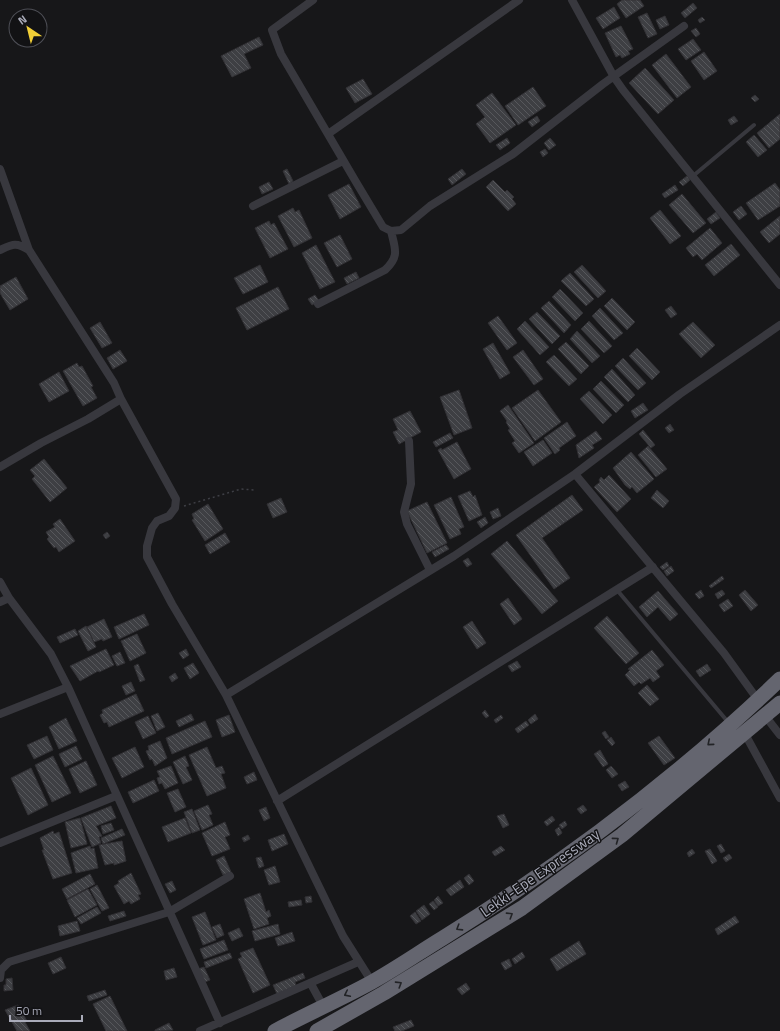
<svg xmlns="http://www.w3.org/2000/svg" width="780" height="1031" viewBox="0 0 780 1031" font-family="'Titillium Web',sans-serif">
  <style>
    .building { fill: url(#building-back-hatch); stroke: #323135 }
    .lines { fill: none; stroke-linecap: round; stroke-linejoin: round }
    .path { stroke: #3e3f45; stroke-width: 1.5; stroke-dasharray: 2 3; stroke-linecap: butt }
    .lane { stroke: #38383e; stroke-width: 4 }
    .street { stroke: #38383e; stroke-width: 8 }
    .highway { stroke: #64656f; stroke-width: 15 }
    .oneway { stroke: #222326 }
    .labels { text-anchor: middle; stroke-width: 3; stroke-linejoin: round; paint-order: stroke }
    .street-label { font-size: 15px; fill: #a9abb9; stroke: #121214 }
  </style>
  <defs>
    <pattern id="building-back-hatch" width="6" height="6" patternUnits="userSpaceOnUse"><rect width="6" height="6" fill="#3e3f43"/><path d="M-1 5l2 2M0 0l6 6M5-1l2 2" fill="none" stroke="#57585c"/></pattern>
  </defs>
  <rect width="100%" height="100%" fill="#171719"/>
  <path class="building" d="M622 0H640L644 6 626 18 617 4Z
    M693 3 697 8 685 18 681 13Z
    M614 7 620 18 603 29 596 18Z
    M647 13 657 34 648 38 638 17Z
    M665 16 669 25 660 29 656 20Z
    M702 17 705 20 700 23 698 20Z
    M621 26 633 49 628 51 630 54 622 58 620 55 616 57 605 33Z
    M696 28 700 34 696 37 691 31Z
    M259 37 263 45 244 54 251 68 232 77 221 56Z
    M693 39 701 50 686 60 678 49Z
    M704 52 717 71 704 80 691 61Z
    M666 54 691 87 677 98 652 65Z
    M645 68 674 100 658 114 629 83Z
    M363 79 372 94 355 103 346 88Z
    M533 87 546 106 518 125 505 106Z
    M492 93 516 125 490 143 476 124 485 117 476 105Z
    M755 95 759 99 755 102 751 98Z
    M780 114V139L769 148 757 133Z
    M537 116 540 121 532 127 528 122Z
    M734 116 738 121 731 125 728 120Z
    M754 135 767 150 758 157 746 142Z
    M507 138 510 143 500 150 496 145Z
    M550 138 556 145 549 150 544 143Z
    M545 149 548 153 543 157 540 152Z
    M287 169 293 181 289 184 283 171Z
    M462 169 466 174 452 185 448 179Z
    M687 176 690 180 683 186 679 182Z
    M493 180 505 192 507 190 514 197 512 199 516 204 508 211 486 187Z
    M269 182 273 189 262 194 259 187Z
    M775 183 780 190V206L758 220 746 203Z
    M349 184 361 207 340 219 328 195Z
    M675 185 678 190 665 198 662 194Z
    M682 194 706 223 693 233 669 205Z
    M741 206 747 214 739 220 733 212Z
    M293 208 295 212 299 210 312 238 294 247 278 216Z
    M660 210 681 236 670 244 650 218Z
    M716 212 720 218 711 224 707 219Z
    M780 216V234L769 243 760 232Z
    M269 221 271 225 274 223 288 249 270 258 255 228Z
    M710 228 722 243 702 260 697 254 693 257 686 248Z
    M340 235 352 259 337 267 324 243Z
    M731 244 740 255 714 276 705 265Z
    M316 245 335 282 320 289 302 253Z
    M260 265 268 282 243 294 234 278Z
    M582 265 606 291 598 298 574 272Z
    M356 272 359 278 347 284 344 278Z
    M570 273 594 299 586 306 561 281Z
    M16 277 28 299 10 310 0 293V286Z
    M278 287 289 309 247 330 236 308Z
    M560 289 583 313 575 321 552 297Z
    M315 295 319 301 312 305 308 299Z
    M612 298 635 322 627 330 604 306Z
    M549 301 571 325 564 333 541 308Z
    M671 306 677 314 671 318 665 310Z
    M600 308 623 333 614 340 592 316Z
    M537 312 560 336 552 344 529 319Z
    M498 316 517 343 507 350 488 323Z
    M525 321 549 347 540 355 517 329Z
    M589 321 612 346 604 353 581 329Z
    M100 322 112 343 102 348 90 328Z
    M693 322 715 345 701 358 679 334Z
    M577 331 600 356 592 363 570 339Z
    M566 342 589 366 581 374 558 349Z
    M493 343 510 373 500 379 483 349Z
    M637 348 660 372 652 380 629 356Z
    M120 350 127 361 113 369 107 358Z
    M523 350 543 379 534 385 513 357Z
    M554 355 577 379 569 386 546 362Z
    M623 358 646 383 638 390 615 366Z
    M77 363 79 367 82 366 93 386 91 387 97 398 83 406 63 371Z
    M612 369 635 395 628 402 604 377Z
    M59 372 69 391 49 402 39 384Z
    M601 381 624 405 616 413 593 389Z
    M459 390 472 428 454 435 440 397Z
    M538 390 561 422 535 441 512 408Z
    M589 391 612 415 603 424 580 399Z
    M643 403 648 410 635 418 631 411Z
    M508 405 534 443 519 453 512 443 515 441 508 430 510 429 506 422 507 421 500 411Z
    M410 411 421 432 399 444 393 432 398 430 393 419Z
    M567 422 576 436 559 448 560 450 555 454 544 438Z
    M670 424 674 430 669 433 665 428Z
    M643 430 655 445 651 448 639 434Z
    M596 431 602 439 592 445 594 448 579 458 576 445Z
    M450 433 453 438 436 447 433 442Z
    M543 440 552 453 533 466 524 452Z
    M457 442 471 469 454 479 438 450 441 448 442 450Z
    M648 446 667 469 656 477 638 455Z
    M631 452 654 479 637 493 632 487 630 489 625 485 613 468Z
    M44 459 67 488 50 502 32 479 35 476 30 470Z
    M609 475 631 499 617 512 594 487 600 482 599 480 601 477 604 480Z
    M657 490 669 501 663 508 651 498Z
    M470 491 473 497 475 495 482 515 469 521 458 496Z
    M572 495 583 510 542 538 570 578 554 589 516 535Z
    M451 497 464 527 459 529 461 534 450 539 434 505Z
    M281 498 287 512 273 518 267 504Z
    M427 502 447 543 427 553 407 511Z
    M208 504 223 529 205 541 192 520 194 519 192 514Z
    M498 508 501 516 493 519 490 512Z
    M485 517 488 523 481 528 477 522Z
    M60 519 75 541 59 552 56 547 54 548 47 539 49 537 46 532 55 527 53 524Z
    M107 532 110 536 106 539 103 535Z
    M225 533 230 542 210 554 205 545Z
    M507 541 558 601 542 614 491 554Z
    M446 545 449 549 435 557 432 552Z
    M468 558 472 564 467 567 463 561Z
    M667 562 669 566 663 570 660 567Z
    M671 566 674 571 667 576 664 571Z
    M722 576 724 579 711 588 709 586Z
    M701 590 704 596 699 599 695 594Z
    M722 590 725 594 718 599 715 594Z
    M745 590 758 605 751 611 739 595Z
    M658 591 678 614 670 621 658 607 647 617 639 607Z
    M508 598 522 619 514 625 500 604Z
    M728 599 733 606 724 612 719 605Z
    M144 614 149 625 119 639 114 627Z
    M607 616 639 653 626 664 594 628Z
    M104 619 112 637 103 641 102 639 94 642 87 627Z
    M472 621 486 643 477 649 463 627Z
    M86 626 96 647 88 651 78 631Z
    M75 629 78 635 60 643 57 637Z
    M137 634 146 653 130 661 121 641Z
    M106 649 114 665 99 672 98 671 80 681 70 666Z
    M186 649 189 655 183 659 179 653Z
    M652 650 664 665 656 671 660 677 653 682 650 678 641 684 639 682 634 686 625 675 630 670 628 669Z
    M120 652 125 663 117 666 112 656Z
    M517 661 521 667 512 672 508 666Z
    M193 663 199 673 190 679 184 668Z
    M138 664 145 680 140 682 134 666Z
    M707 664 711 670 700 677 696 671Z
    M175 673 178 678 172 682 169 677Z
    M131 682 135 691 126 695 122 686Z
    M647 685 659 699 650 706 638 693Z
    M136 694 144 711 109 727 107 722 104 723 100 715 103 713 102 710Z
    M485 710 489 716 486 718 482 713Z
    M158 713 165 727 157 731 151 716Z
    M191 714 194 720 179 727 176 721Z
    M535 714 538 719 531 724 528 720Z
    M229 715 235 732 222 737 216 720Z
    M501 715 503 718 496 723 494 720Z
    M148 716 156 733 143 739 135 722Z
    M66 718 77 741 59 749 49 727Z
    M205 721 212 737 172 754 166 738Z
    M526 721 529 725 518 733 515 729Z
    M605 731 609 737 606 739 602 733Z
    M47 736 53 750 34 759 27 745Z
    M659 736 675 758 664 765 648 743Z
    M611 737 615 743 612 746 607 740Z
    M160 741 167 758 155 766 152 759 150 760 146 751 149 750 148 746Z
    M76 746 82 759 65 767 59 754Z
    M135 747 144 767 122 778 112 758Z
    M207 747 216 768 222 766 225 773 221 774 226 788 207 796 189 755Z
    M600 750 608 764 603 767 594 754Z
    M53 756 71 793 52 802 35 765Z
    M185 756 189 766 186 767 192 780 183 784 173 762Z
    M86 761 97 785 80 793 69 769Z
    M171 766 178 783 165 789 162 783 159 784 157 778 160 777 157 771Z
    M611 766 618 774 612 778 606 770Z
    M31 768 48 805 28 815 11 778Z
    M254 772 257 780 247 784 244 777Z
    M154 780 159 791 133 803 128 792Z
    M625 781 629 787 622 791 618 785Z
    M178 789 186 807 175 812 167 793Z
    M208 805 212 814 209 815 213 825 202 830 194 811Z
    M583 805 587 810 581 814 577 809Z
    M111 806 116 818 96 826 102 836 99 837 101 843 92 847 81 818Z
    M266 807 270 818 264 821 259 810Z
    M192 809 200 830 192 833 184 812Z
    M504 814 509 825 503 828 497 816Z
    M552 816 555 820 547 826 544 822Z
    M80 818 87 844 71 848 65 822Z
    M185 818 191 833 168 842 162 827Z
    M565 821 567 825 562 829 559 825Z
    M225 822 230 835 225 837 230 849 212 856 202 833Z
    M111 823 114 830 103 834 101 826Z
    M559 827 562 833 558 836 555 830Z
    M122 829 125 835 103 844 101 838Z
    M53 831 54 834 59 832 72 873 53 879 42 850H44L40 838Z
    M284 834 288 844 272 851 268 840Z
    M248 835 250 839 244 842 242 838Z
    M122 841 126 861 114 865V863L105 865 99 845Z
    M721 844 725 851 721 853 717 846Z
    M90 846 91 849 94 848 98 868 76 873 71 853Z
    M501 846 505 850 495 856 492 852Z
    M692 849 695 853 689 857 687 853Z
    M710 849 717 861 712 864 705 851Z
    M729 854 732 858 726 862 723 858Z
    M224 856 231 872 223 875 216 860Z
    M261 857 264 866 259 868 256 858Z
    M275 866 280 882 269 885 264 870Z
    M131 873 141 894 138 895 140 899 131 904 129 901 124 904 114 886 119 883 118 881Z
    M90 874 95 884 67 899 62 889Z
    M469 874 474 881 469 885 464 878Z
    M460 880 464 887 451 896 446 890Z
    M172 881 176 890 170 893 165 884Z
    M97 885 109 908 102 911 90 889Z
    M88 889 97 905 75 917 67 900Z
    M260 893 266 912 269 910 271 916 267 918 269 924 254 929 244 899Z
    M311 896 312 902 306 903 305 897Z
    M438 896 443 903 438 906 434 900Z
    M301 900 302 905 289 907 288 902Z
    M433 901 438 907 434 910 429 904Z
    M424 905 430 914 422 920 416 911Z
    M97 907 101 913 81 924 77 918Z
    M124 911 126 916 110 921 108 916Z
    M205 912 216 940 203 945 192 917Z
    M415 912 421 921 416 924 410 916Z
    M735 916 739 922 718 935 715 929Z
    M77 921 80 931 60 936 58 926Z
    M220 924 224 935 217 938 212 927Z
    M278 924 280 934 255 941 252 931Z
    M239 928 243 936 232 941 228 933Z
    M292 932 295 941 278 946 275 938Z
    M224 940 228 950 204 959 200 949Z
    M579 941 586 954 557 971 550 959Z
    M253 948 270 985 253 993 238 959 242 957 240 953Z
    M522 952 525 957 515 964 512 959Z
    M230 953 232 958 206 968 204 962Z
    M61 957 66 968 53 974 48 963Z
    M509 959 512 966 505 970 501 963Z
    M204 967 210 980 205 982 198 969Z
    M174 968 177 977 166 980 164 971Z
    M303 973 305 978 295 982 296 986 277 994 273 985Z
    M12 978 13 990 4 991V985H6V979Z
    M466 983 470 989 462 995 457 989Z
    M105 990 107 995 89 1001 87 996Z
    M110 996 127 1031H106L93 1004Z
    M18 1005 27 1021 25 1022 30 1031H17L5 1010Z
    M411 1020 414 1026 402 1031H395L393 1027Z
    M169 1023 173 1030 155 1031V1030Z"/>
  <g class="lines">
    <path class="path" d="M184 506 241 489 255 490"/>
    <path class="lane" d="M693 176 754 125
      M617 590 728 722"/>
    <path class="street" d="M313 0 272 30 281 54 356 182 383 227 391 231 401 230 430 206 513 154 603 84 684 26
      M572 0 614 77 623 90 780 285
      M328 134 519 0
      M0 169 29 250
      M253 206 343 161
      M0 250C13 244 16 242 29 250L114 383 121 399 88 419 41 443 0 467
      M318 304 385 270C400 256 395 249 391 231
      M121 399 176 499 175 508 169 516 157 521 152 528 147 546V557L172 604 226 695 343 936 372 982
      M409 441 411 484 404 512 407 524 430 570
      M575 474 724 653 758 700
      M0 582 9 598 51 654 68 687 220 1023
      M0 602 9 598
      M226 695 454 556 575 474 680 394 780 325
      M0 714 68 687
      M766 717 780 735
      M745 734 780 798
      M277 801 653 567
      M0 843 116 796
      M0 978 1 970 9 962 169 912 230 876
      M311 984 323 1006
      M200 1031 358 962"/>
    <path class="highway" d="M275 1031C307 1014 341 999 372 982 397 968 420 952 443 938 564 863 678 777 780 679
      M317 1031 384 993 522 908 622 835 780 703"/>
  </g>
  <defs><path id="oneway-chevron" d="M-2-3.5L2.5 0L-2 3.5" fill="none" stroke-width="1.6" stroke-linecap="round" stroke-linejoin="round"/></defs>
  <g class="oneway">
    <use href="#oneway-chevron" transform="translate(710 743) rotate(140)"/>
    <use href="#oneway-chevron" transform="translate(616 840) rotate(-36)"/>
    <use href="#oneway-chevron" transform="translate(510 915) rotate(-32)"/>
    <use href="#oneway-chevron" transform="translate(459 928) rotate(148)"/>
    <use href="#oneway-chevron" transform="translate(399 984) rotate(-32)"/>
    <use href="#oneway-chevron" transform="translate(347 994) rotate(154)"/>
  </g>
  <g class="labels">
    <g class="street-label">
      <text transform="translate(540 873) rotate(-35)" y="5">Lekki-Epe Expressway</text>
    </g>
  </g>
  <g transform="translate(28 28) rotate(325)"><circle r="19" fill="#121214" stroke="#4e4f56"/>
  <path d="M0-3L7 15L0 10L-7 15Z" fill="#f1cf37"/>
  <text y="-6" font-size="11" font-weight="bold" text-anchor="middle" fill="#a9abb9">N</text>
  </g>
  <path d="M10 1015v6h72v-6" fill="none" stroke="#a9abb9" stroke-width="2"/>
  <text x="16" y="1015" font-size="12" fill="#a9abb9" stroke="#121214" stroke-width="3" paint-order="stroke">50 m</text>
</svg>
